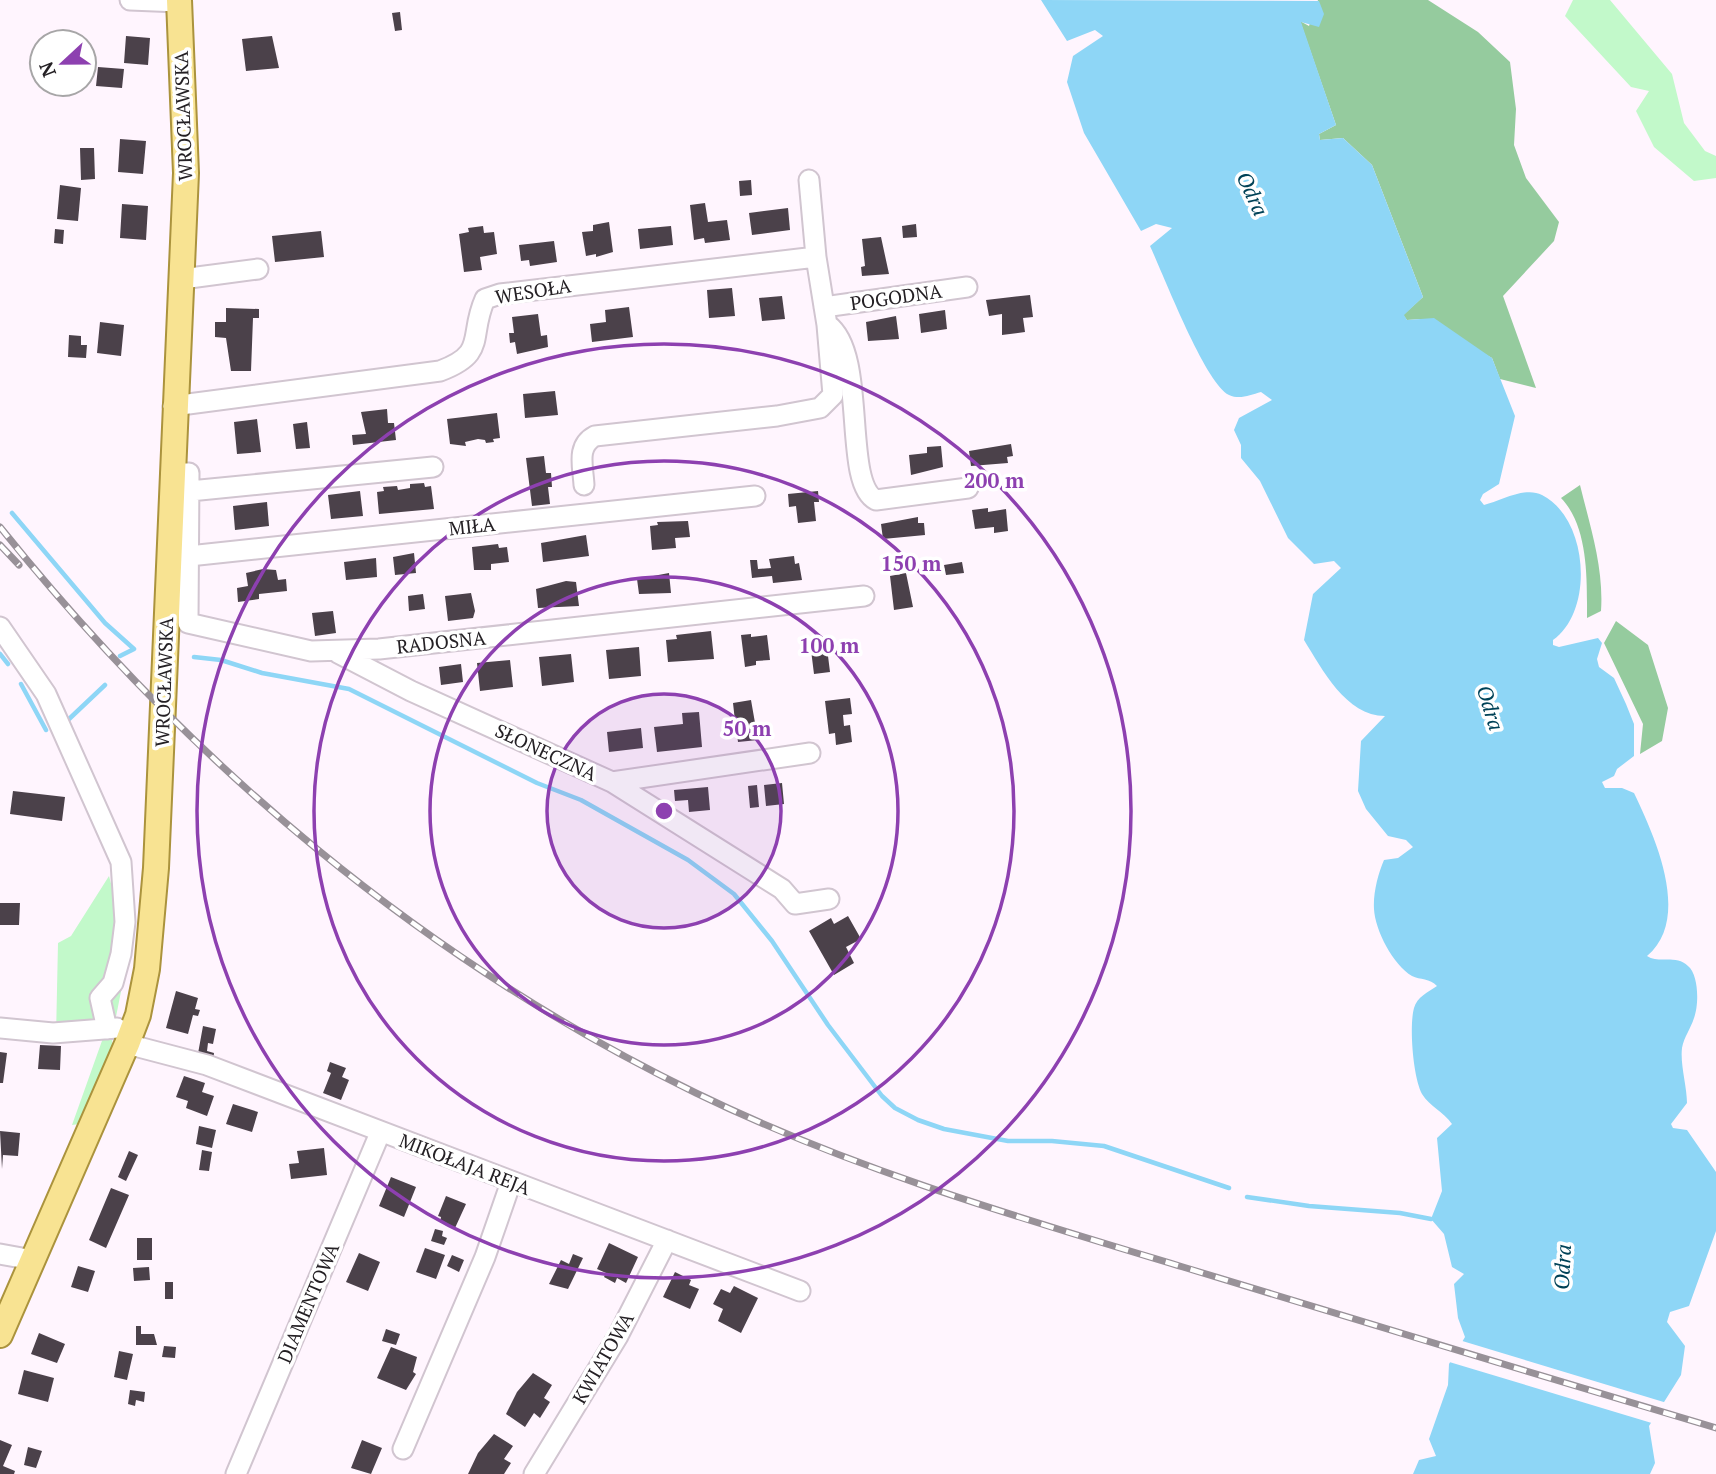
<svg xmlns="http://www.w3.org/2000/svg" width="1716" height="1474" viewBox="0 0 1716 1474" font-family="'PT Serif',serif">
  <style>
    .green { fill: #c2f9ca }
    .forest { fill: #95cb9e }
    .water { fill: #8ed6f6 }
    .pier { fill: #fff5fe }
    .lines { fill: none; stroke-linecap: round; stroke-linejoin: round }
    .stream { stroke: #8ed6f6; stroke-width: 4.5 }
    .building { fill: #4b414a }
    .minor-casing { stroke: #d1c5d0; stroke-width: 23 }
    .major-casing { stroke: #ab933d; stroke-width: 28 }
    .minor { stroke: #fff; stroke-width: 19 }
    .major { stroke: #f8e392; stroke-width: 24 }
    .rail-casing { stroke: #989198; stroke-width: 7 }
    .rail { stroke: #fff; stroke-width: 4.5; stroke-dasharray: 13; stroke-linecap: butt }
    .ring { fill: none; stroke: #8d40b0; stroke-width: 3.5 }
    .labels { text-anchor: middle; stroke-width: 7; stroke-linejoin: round; paint-order: stroke }
    .street-label { font-size: 19px; fill: #242024; stroke: #fff }
    .water-label { font-size: 21px; font-style: italic; fill: #004257; stroke: #fff }
    .centre { fill: #8d40b0; stroke: #fff; stroke-width: 3.5 }
    .ring-label { font-size: 21px; text-anchor: middle; font-weight: bold; fill: #8d40b0; stroke: #fff; stroke-width: 7; stroke-linejoin: round; paint-order: stroke }
  </style>
  <rect width="100%" height="100%" fill="#fff5fe"/>
  <path class="green" d="M1573 0H1610L1672 74 1684 123 1705 151 1716 156V178L1694 181 1654 147 1636 111 1649 91 1631 87 1565 16Z
    M109 876 129 951 112 1037 113 1058 88 1112 79 1124 72 1125 103 1038 56 1037 58 943 71 936Z"/>
  <path class="forest" d="M1318 0H1428L1478 32 1510 62 1516 109 1514 145 1526 178 1559 222 1554 241 1503 296 1536 388 1500 379 1492 358 1421 319 1407 320 1403 315 1423 297 1372 165 1343 138 1320 140 1319 134 1336 125 1300 21 1309 26Z
    M1580 485C1590 526 1604 568 1601 611L1587 618C1587 581 1589 527 1561 498Z
    M1616 621 1648 645 1668 708 1662 741 1640 754 1643 724 1604 643Z"/>
  <path class="water" d="M1041 0 1319 1 1324 14 1319 27 1301 22 1336 125 1319 134 1320 140 1343 138 1372 165 1423 297 1404 315 1407 320 1434 318 1492 358 1515 416 1499 484 1483 494 1480 500 1484 505C1501 501 1525 486 1542 495 1588 518 1595 610 1553 640V645L1559 647 1598 638 1602 643 1597 659 1599 667 1614 678 1626 704 1634 724V756L1617 769 1614 776 1602 782 1605 788H1622L1634 793C1655 837 1692 918 1647 956 1659 964 1676 954 1688 966 1699 975 1699 1005 1694 1018 1691 1028 1684 1037 1682 1048 1680 1065 1687 1086 1687 1103L1671 1124 1673 1128 1687 1130 1716 1172V1231L1689 1306 1670 1312 1667 1322 1685 1346 1681 1375 1649 1426 1655 1463 1650 1474H1413L1419 1460 1436 1456 1429 1439 1448 1385 1449 1364 1465 1337 1458 1318 1454 1284 1464 1274 1452 1267 1444 1234 1431 1219 1442 1191 1437 1138 1452 1124C1443 1111 1430 1107 1422 1094 1413 1077 1409 1026 1414 1008 1417 997 1428 992 1437 986 1430 978 1420 980 1412 976 1393 965 1375 930 1374 909 1373 893 1378 874 1384 860L1398 858 1413 847 1406 840 1388 836 1366 809 1358 791 1361 741 1385 716C1346 716 1322 669 1304 640L1313 594 1341 568 1334 561 1314 564 1288 538 1260 481 1241 458V445L1234 430 1239 418 1272 400 1261 392C1250 395 1240 400 1229 395 1205 383 1164 276 1150 246L1172 228 1156 224 1141 231 1084 133 1067 82 1073 56 1103 36 1095 30 1067 41Z"/>
  <path class="pier" d="M1459 1340 1667 1403 1655 1424 1446 1361Z"/>
  <g class="lines">
    <path class="stream" d="M12 513 105 623 134 649 120 656
      M0 654 8 664
      M194 657 221 660 262 673 349 689 537 783 581 800 688 860 734 894 772 941 828 1025 882 1096 895 1108 918 1120 944 1129 1008 1141H1052L1104 1146 1229 1188
      M21 684 46 730
      M68 720 105 685
      M1247 1197 1309 1206 1400 1213 1431 1219"/>
  </g>
  <path class="building" d="M400 12 402 30 395 31 392 13Z
    M126 36 150 38 148 65 124 63Z
    M272 36 279 68 246 71 242 39Z
    M98 67 124 69 122 88 96 86Z
    M120 139 146 141 143 174 118 172Z
    M80 148H94L95 179 81 180Z
    M751 180 752 195 740 196 739 181Z
    M60 185 81 188 78 221 57 219Z
    M705 203 708 222 727 220 730 240 705 243 704 238 694 240 690 205Z
    M122 204 148 206 146 240 120 238Z
    M788 208 790 230 752 235 749 213Z
    M609 222 613 252 596 257V254L586 256 582 232 593 231V225Z
    M916 224 917 237 903 238 902 226Z
    M483 226 484 233 494 232 497 254 480 257 482 270 464 272 459 234 469 232 468 228Z
    M671 226 673 245 640 249 638 229Z
    M55 229 64 230 63 244 54 243Z
    M321 231 324 257 275 262 272 236Z
    M881 237 889 274 862 276 861 267 865 266 862 239Z
    M554 241 557 262 530 266 529 260 521 261 519 245Z
    M732 288 735 316 709 318 707 290Z
    M1030 295 1033 317 1023 318 1025 332 1002 335V314L989 316 986 300Z
    M782 296 785 319 762 321 759 298Z
    M629 307 633 337 592 342 590 324 606 322 605 310Z
    M226 308 259 309V318H253L251 371H231L226 338 215 337V322H226Z
    M945 310 947 329 921 333 919 314Z
    M538 314 541 336 547 335 548 347 517 354 515 342 510 343 509 333H514L512 317Z
    M896 316 899 339 868 341 866 322Z
    M100 322 124 325 121 356 97 353Z
    M69 335 81 336V345H87L86 358 68 357Z
    M555 391 558 415 525 418 523 394Z
    M387 409 388 423H394L396 440 353 445 352 435 366 434 361 412Z
    M497 413 500 438 493 439 494 442 486 443 485 440 478 439 465 442 466 446 450 444 447 419Z
    M257 419 261 452 237 454 234 422Z
    M307 422 310 448 296 449 293 424Z
    M1011 444 1013 456 1007 457 1008 463 971 466 969 451Z
    M941 446 943 467 911 475 909 455 927 453V447Z
    M544 456 546 473H551L552 487H548L550 504 532 506 526 458Z
    M424 483 425 487 431 486 434 509 379 514 377 492 384 491 383 487 397 486 398 490 410 488V484Z
    M360 491 363 516 331 519 328 495Z
    M818 491 819 502H814L816 521 798 523 796 506 789 507 788 494Z
    M267 502 269 526 235 530 233 506Z
    M988 508V512L1006 509 1008 531 994 533V527L975 529 972 510Z
    M918 517V523H924L925 535 883 539 881 524Z
    M688 521 690 537 675 538 676 548 652 550 650 526 658 525 657 522Z
    M586 535 589 556 543 562 541 543Z
    M498 544 499 548 507 547 509 562 491 564V570H474L472 547Z
    M414 553 416 573 395 575 393 557Z
    M794 556 795 564 799 563 802 580 773 583 772 576 752 578 750 560H757L758 569 771 568 769 559Z
    M376 558 377 577 346 580 344 562Z
    M962 562 964 573 946 575 944 565Z
    M263 569 276 570 278 580 286 579 287 591 259 594V599L238 602 237 588 248 586 246 573Z
    M669 573 671 593 639 594 637 579Z
    M906 573 913 607 894 610 890 576Z
    M566 581 576 582 579 606 538 608 536 589Z
    M471 593 475 611 473 618 448 621 445 596Z
    M423 594 425 609 409 611 408 596Z
    M333 611 336 633 315 636 312 613Z
    M711 631 714 659 668 662 666 640 677 639 676 635Z
    M751 634V637L767 635 770 660 756 661V665L745 667 741 635Z
    M826 640 830 672 814 674 810 642Z
    M639 647 641 676 609 679 606 650Z
    M571 654 574 682 542 686 539 657Z
    M510 660 513 687 480 691 477 663Z
    M461 664 463 682 441 685 439 667Z
    M850 698 852 714 843 715 844 726 850 725 852 742 836 745 835 733 829 734 825 701Z
    M751 700 758 740 738 742 736 726H739L738 720 735 721 733 703Z
    M699 712 702 747 657 752 654 727 683 724 682 713Z
    M641 728 643 748 609 752 607 732Z
    M782 783 784 804 766 806 764 785Z
    M757 785 759 807 750 808 748 786Z
    M708 787 710 810 689 812 688 800 675 801 674 790Z
    M13 791 65 797 62 821 10 814Z
    M0 903H20L19 925H0Z
    M848 916 861 939 846 947 854 963 834 975 809 931 831 918 834 924Z
    M176 991 198 998 195 1009 200 1010 198 1016 193 1015 188 1034 166 1028Z
    M203 1026 216 1029 213 1044 208 1043 207 1051 214 1053 213 1061 197 1059Z
    M40 1045 61 1046 60 1070 38 1069Z
    M0 1052 7 1053 3 1083H0Z
    M330 1062 346 1068 342 1077 349 1080 341 1100 323 1093 331 1073 327 1071Z
    M184 1076 205 1083 202 1092 214 1096 207 1116 186 1108 188 1101 176 1097Z
    M233 1104 258 1112 252 1132 226 1124Z
    M199 1126 216 1130 212 1148 196 1144Z
    M0 1131 20 1133 18 1156 3 1155 2 1169Z
    M324 1148 327 1175 291 1179 289 1164 299 1163 297 1151Z
    M202 1150 212 1152 209 1171 199 1170Z
    M129 1151 138 1155 126 1181 118 1177Z
    M391 1177 416 1187 404 1217 379 1206Z
    M111 1188 129 1195 106 1248 89 1240Z
    M446 1196 466 1204 455 1228 440 1222 441 1217 438 1216Z
    M435 1229 443 1231 442 1236 447 1238 444 1245 431 1241Z
    M137 1238H152V1260H137Z
    M609 1243 638 1257 626 1283 617 1278 615 1283 604 1277 606 1273 597 1269Z
    M425 1248 445 1255 436 1279 416 1272Z
    M359 1253 380 1262 368 1291 346 1282Z
    M573 1254 583 1258 568 1289 549 1284 561 1260 569 1264Z
    M452 1255 464 1260 459 1272 447 1266Z
    M78 1266 95 1271 88 1292 71 1287Z
    M149 1267 150 1280 134 1281 133 1268Z
    M675 1272 691 1280 689 1285 699 1289 690 1309 663 1297Z
    M165 1282H173V1299H165Z
    M734 1286 758 1298 741 1333 718 1321 723 1309 713 1304 721 1289 730 1293Z
    M136 1326H141V1334H154L157 1345H136Z
    M386 1329 400 1334 396 1345 382 1341Z
    M39 1333 65 1344 57 1363 31 1354Z
    M164 1346 176 1347 175 1358 162 1357Z
    M391 1347 417 1357 413 1372 416 1374 406 1390 377 1378Z
    M119 1351 133 1354 127 1380 114 1377Z
    M24 1370 54 1378 48 1402 18 1394Z
    M533 1373 552 1385 544 1398 550 1402 540 1418 534 1413 525 1427 506 1414 517 1392Z
    M130 1390 145 1392 144 1402 136 1400 135 1406 128 1404Z
    M494 1434 513 1446 504 1459 511 1463 504 1474H468L478 1453Z
    M0 1440 12 1445 3 1466 15 1471 14 1474H0Z
    M362 1440 382 1448 371 1474 351 1468Z
    M28 1447 42 1451 36 1468 24 1465Z"/>
  <g class="lines">
    <defs>
      <path id="minor" d="M130 0 179 2
        M182 279 258 269
        M824 307 967 287
        M828 325C868 355 842 483 876 500L968 488
        M173 406 440 371C488 353 468 337 485 299L500 294 816 257 809 180
        M171 473H189L188 623 311 651 379 649 864 596
        M584 485C583 466 576 446 595 436L777 416 820 408 833 395 827 325 816 257
        M190 491 433 467
        M189 556 755 496
        M0 627 46 694 121 862 125 922 121 954 113 983 100 998 107 1029
        M338 653 411 691 612 782 810 753
        M612 782 782 889 795 904 829 899
        M0 1028 53 1033 117 1028
        M127 1044 207 1065 800 1291
        M0 1254 33 1260
        M403 1449 485 1257 511 1182
        M236 1474 380 1133
        M534 1474 618 1336 667 1240"/>
      <path id="major" d="M0 1335 127 1044 138 1015 147 969 156 868 186 173 179 0"/>
    </defs>
    <use href="#minor" class="minor-casing"/>
    <use href="#major" class="major-casing"/>
    <use href="#minor" class="minor"/>
    <use href="#major" class="major"/>
    <defs>
      <path id="rail" d="M0 527C190 764 423 960 696 1093 852 1169 1017 1217 1183 1267 1361 1321 1538 1375 1716 1428
        M0 545 19 565"/>
    </defs>
    <use href="#rail" class="rail-casing"/>
    <use href="#rail" class="rail"/>
  </g>
  <circle cx="664" cy="811" r="117" fill="#8d40b0" fill-opacity=".12"/>
  <g class="ring">
    <circle cx="664" cy="811" r="117"/>
    <circle cx="664" cy="811" r="234"/>
    <circle cx="664" cy="811" r="350"/>
    <circle cx="664" cy="811" r="467"/>
  </g>
  <g class="labels">
    <g class="street-label">
      <text transform="translate(183 116) rotate(-92)" y="7">WROCŁAWSKA</text>
      <text transform="translate(533 291) rotate(-9)" y="7">WESOŁA</text>
      <text transform="translate(896 297) rotate(-8)" y="7">POGODNA</text>
      <text transform="translate(472 526) rotate(-6)" y="7">MIŁA</text>
      <text transform="translate(441 642) rotate(-6)" y="7">RADOSNA</text>
      <text transform="translate(164 682) rotate(-88)" y="7">WROCŁAWSKA</text>
      <text transform="translate(546 752) rotate(25)" y="7">SŁONECZNA</text>
      <text transform="translate(465 1164) rotate(21)" y="7">MIKOŁAJA REJA</text>
      <text transform="translate(308 1303) rotate(-67)" y="7">DIAMENTOWA</text>
      <text transform="translate(603 1358) rotate(-60)" y="7">KWIATOWA</text>
    </g>
    <g class="water-label">
      <text transform="translate(1252 194) rotate(65)" y="7">Odra</text>
      <text transform="translate(1490 708) rotate(73)" y="7">Odra</text>
      <text transform="translate(1563 1267) rotate(-87)" y="7">Odra</text>
    </g>
  </g>
  <circle cx="664" cy="811" r="10" class="centre"/>
  <g class="ring-label">
    <text x="994" y="488">200 m</text>
    <text x="911" y="571">150 m</text>
    <text x="829" y="653">100 m</text>
    <text x="747" y="736">50 m</text>
  </g>
  <g transform="translate(63 63) rotate(248)"><circle r="33" fill="#ffffff" stroke="#a7a6a7" stroke-width="2"/>
  <path d="M0-5L12 26L0 18L-12 26Z" fill="#8d40b0"/>
  <text y="-10" font-size="19" font-weight="bold" text-anchor="middle" fill="#242024">N</text>
  </g>
</svg>
